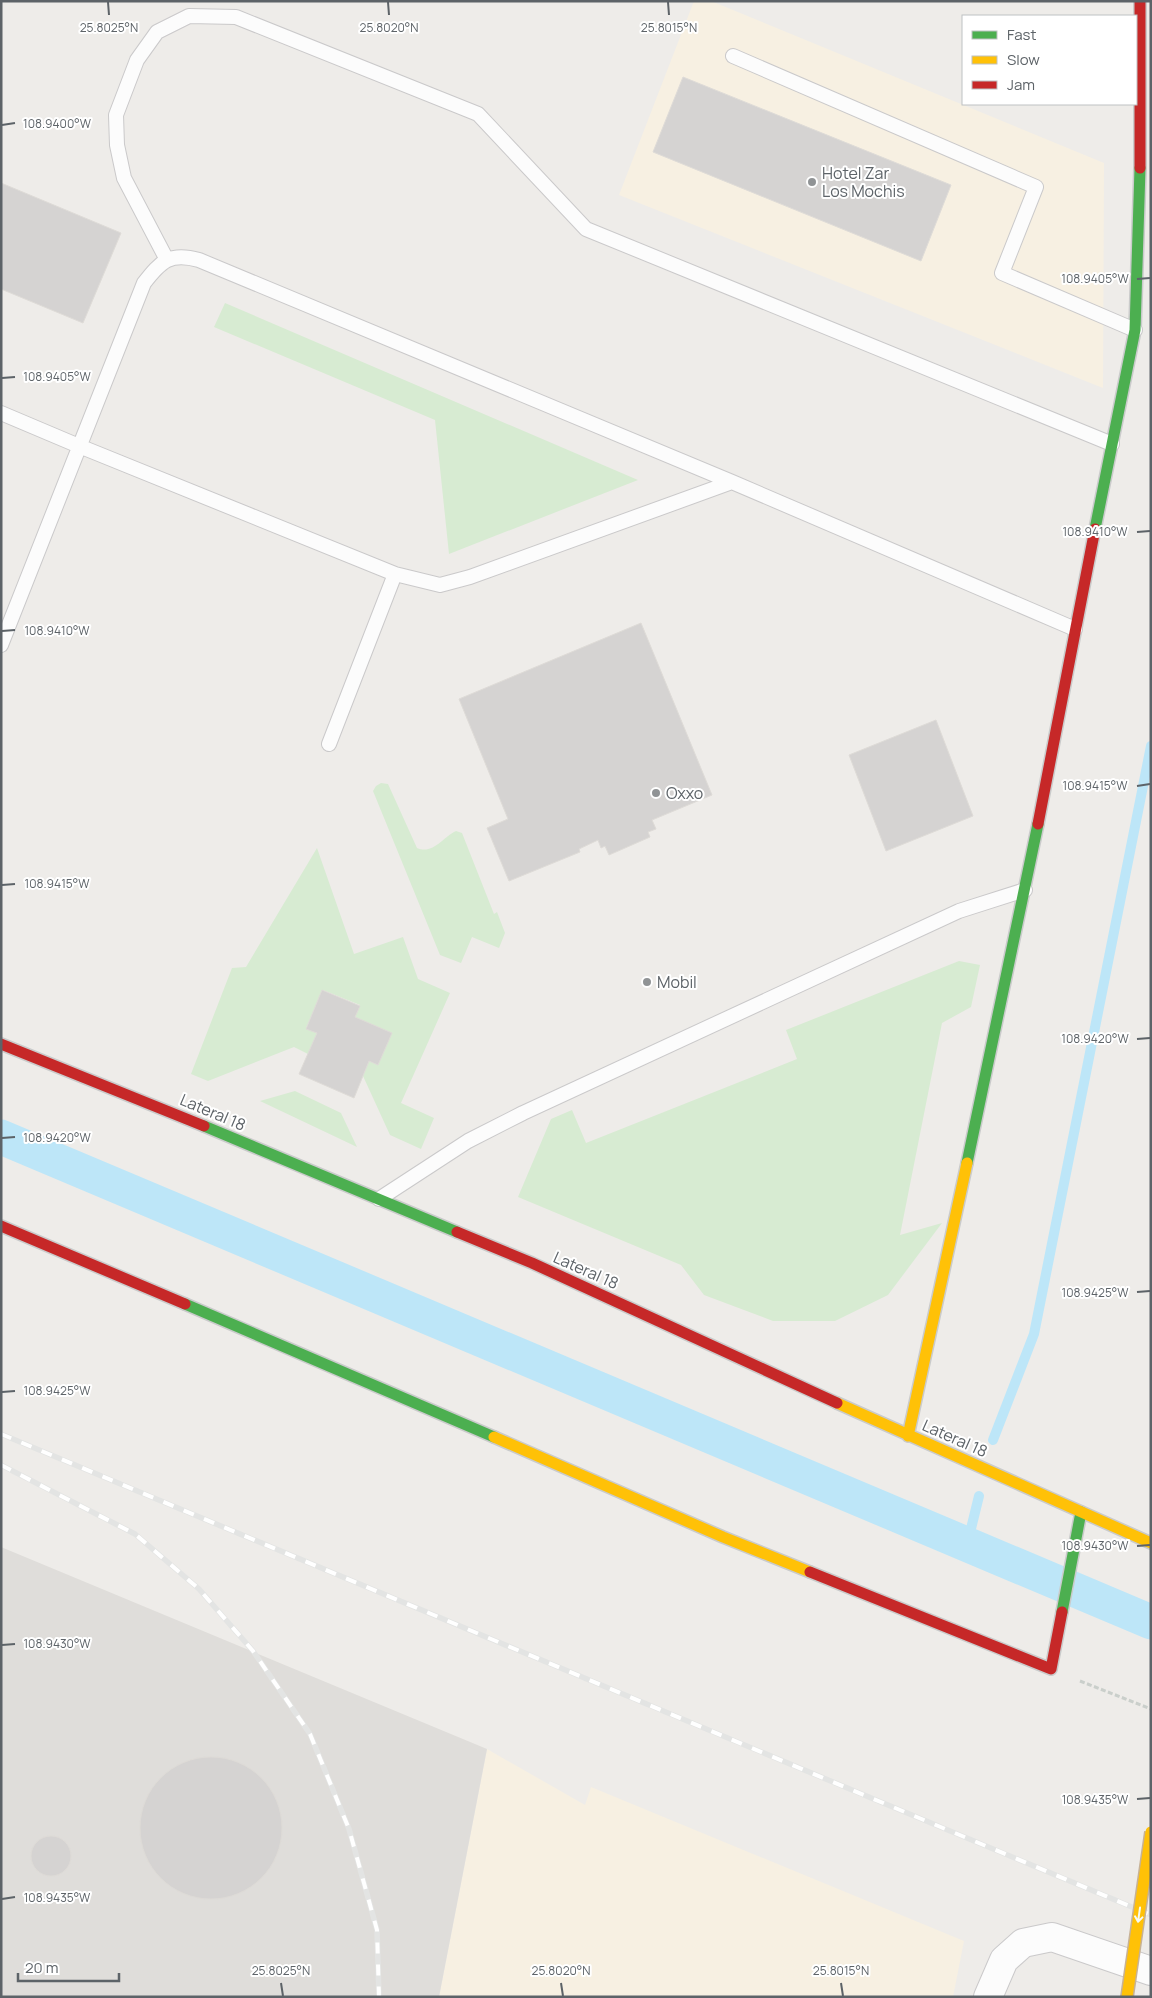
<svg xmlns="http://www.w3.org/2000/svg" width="1152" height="1998" viewBox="0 0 1152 1998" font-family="Manrope,sans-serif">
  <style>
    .commercial { fill: #f7f0e2 }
    .industrial { fill: #dfddda }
    .green { fill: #d7ebd2 }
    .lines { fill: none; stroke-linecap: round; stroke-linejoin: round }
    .stream { stroke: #bde6f8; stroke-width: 10 }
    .canal { stroke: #bde6f8; stroke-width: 35 }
    .building { fill: #d5d3d2; stroke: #dedbd7 }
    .lane-casing { stroke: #cac9ca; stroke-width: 16 }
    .street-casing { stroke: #cac9ca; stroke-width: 30 }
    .fast-casing { stroke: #cacbcb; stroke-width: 14 }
    .slow-casing { stroke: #cacbcb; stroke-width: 14 }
    .jam-casing { stroke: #cacbcb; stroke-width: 14 }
    .path { stroke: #cacfcb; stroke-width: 3; stroke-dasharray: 5 2.5; stroke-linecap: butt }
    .lane { stroke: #fcfcfc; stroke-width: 14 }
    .street { stroke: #fcfcfc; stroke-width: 28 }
    .fast { stroke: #4caf50; stroke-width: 11 }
    .slow { stroke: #ffc107; stroke-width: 11 }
    .jam { stroke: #c62828; stroke-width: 11 }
    .rail-casing { stroke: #e3e4e3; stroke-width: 5.5 }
    .rail { stroke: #fff; stroke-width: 4; stroke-dasharray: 11; stroke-linecap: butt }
    .slow-bridge-casing { stroke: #c7b295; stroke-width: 14; stroke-linecap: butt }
    .slow-bridge { stroke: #ffc107; stroke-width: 11 }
    .oneway { stroke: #f6fbf6 }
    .ticks { fill: none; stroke: #5d6368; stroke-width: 2 }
    .poi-dot { fill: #909395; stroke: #fff; stroke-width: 2 }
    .labels { text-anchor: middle; stroke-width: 4; stroke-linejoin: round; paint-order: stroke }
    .poi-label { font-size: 16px; fill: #5d6368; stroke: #fff; text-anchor: start }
    .street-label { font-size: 16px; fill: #5d6368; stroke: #fff }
    .ticks-label { font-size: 12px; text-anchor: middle; fill: #5d6368; stroke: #fff; stroke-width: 4; stroke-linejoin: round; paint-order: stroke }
  </style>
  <rect width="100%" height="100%" fill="#eeece9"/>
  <path class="commercial" d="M694 1H711L1104 163 1103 388 619 195Z
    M487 1749 585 1805 591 1787 964 1941 953 1997H439Z"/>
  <path class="industrial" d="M1 1547 487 1749 439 1997H1Z"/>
  <path class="green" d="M225 303 638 480 449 554 435 420 214 327Z
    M381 783 388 784 417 848C433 855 443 837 456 831L462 833 494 914 497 912 505 933 499 948 472 937 461 963 440 955 373 791 376 786Z
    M317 848 354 954 403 937 418 979 450 993 401 1103 434 1118 421 1149 390 1135 363 1076 369 1061 378 1065 391 1033 355 1017 360 1005 323 990 306 1028 317 1033 308 1054 294 1047 208 1081 191 1074 232 968 246 967Z
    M959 961 980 965 971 1007 942 1023 900 1235 942 1223 888 1295 835 1321H773L704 1295 681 1265 518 1197 551 1119 572 1110 586 1143 797 1059 786 1030Z
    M295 1091 341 1113 357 1147 260 1101Z"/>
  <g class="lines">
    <path class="stream" d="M993 1440 1034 1334 1151 746
      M967 1545 979 1496"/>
    <path class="canal" d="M1 1137 1151 1622"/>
  </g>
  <path class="building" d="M683 77 951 185 921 261 653 152Z
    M1 183 121 233 83 323 1 289Z
    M641 623 712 795 652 820 656 829 648 832 650 837 609 855 605 846 601 848 598 840 579 849 580 852 509 881 487 828 508 819 459 699Z
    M936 720 973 816 886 851 849 755Z
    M322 990 360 1006 355 1017 392 1033 378 1065 369 1061 354 1098 299 1074 317 1033 306 1029Z
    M140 1828a71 71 0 1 1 142 0a71 71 0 1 1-142 0Z
    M31 1856a20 20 0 1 1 40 0a20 20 0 1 1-40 0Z"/>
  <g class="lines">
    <defs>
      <path id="lane" d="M733 56 1036 187 1002 273 1135 330
        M167 260 124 178 117 145 116 115 137 60 157 32 189 16 236 17 478 114 586 229 1112 444
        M1 413 79 446 395 574 440 585 470 577 732 482
        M1 645 144 283C161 261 170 252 199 260L732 482 1075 629
        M329 744 395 574
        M379 1199 468 1141 523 1113 959 911 1025 890"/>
      <path id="street" d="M988 1997 1004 1960 1023 1943 1052 1937 1151 1971"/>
      <path id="fast" d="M1095 529 1135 330 1140 168
        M204 1126 457 1232
        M967 1163 1038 824
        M185 1304 494 1437
        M1062 1612 1081 1512"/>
      <path id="slow" d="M837 1403 1151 1543
        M908 1436 967 1163
        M494 1437 723 1537 810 1572"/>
      <path id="jam" d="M1140 1V168
        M1038 824 1095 529
        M1 1044 204 1126
        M1 1226 185 1304
        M457 1232 532 1263 837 1403
        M810 1572 1051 1669 1062 1612"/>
    </defs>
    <use href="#lane" class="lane-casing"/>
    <use href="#street" class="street-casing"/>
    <use href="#fast" class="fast-casing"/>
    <use href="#slow" class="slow-casing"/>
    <use href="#jam" class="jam-casing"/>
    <path class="path" d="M1080 1681 1151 1709"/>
    <use href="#lane" class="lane"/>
    <use href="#street" class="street"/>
    <use href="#fast" class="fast"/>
    <use href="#slow" class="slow"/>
    <use href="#jam" class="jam"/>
    <defs>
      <path id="rail" d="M1 1434 1151 1915
        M1 1465 135 1534 199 1589 253 1651 310 1734 349 1829 377 1930 379 1997"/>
    </defs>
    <use href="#rail" class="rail-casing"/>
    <use href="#rail" class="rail"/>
    <defs>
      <path id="slow-bridge" d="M1127 1997 1151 1832"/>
    </defs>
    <use href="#slow-bridge" class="slow-bridge-casing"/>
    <use href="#slow-bridge" class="slow-bridge"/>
  </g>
  <defs><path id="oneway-shaft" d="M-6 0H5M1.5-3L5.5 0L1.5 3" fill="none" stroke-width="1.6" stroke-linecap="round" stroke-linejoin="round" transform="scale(1.25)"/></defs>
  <use class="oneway" href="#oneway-shaft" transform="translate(1139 1915) rotate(98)"/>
  <path class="ticks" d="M108 2 109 15M388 2 389 15M668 2 669 15M2 125 15 123M1137 279 1150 278M2 378 15 377M1137 532 1150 531M2 631 15 630M1137 786 1150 784M2 885 15 884M1137 1039 1150 1038M2 1138 15 1137M1137 1292 1150 1291M2 1392 15 1391M1137 1546 1150 1545M2 1645 15 1644M1137 1799 1150 1798M2 1899 15 1897M281 1983 283 1996M561 1983 563 1996M841 1983 843 1996"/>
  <g class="poi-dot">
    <circle cx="812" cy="182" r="5"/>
    <circle cx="656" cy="793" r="5"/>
    <circle cx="647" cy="982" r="5"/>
  </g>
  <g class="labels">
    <g class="poi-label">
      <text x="822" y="179">Hotel Zar<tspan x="822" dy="18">Los Mochis</tspan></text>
      <text x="666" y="799">Oxxo</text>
      <text x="657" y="988">Mobil</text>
    </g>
    <g class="street-label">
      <text transform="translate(213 1112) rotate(23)" y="6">Lateral 18</text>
      <text transform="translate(586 1270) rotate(24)" y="6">Lateral 18</text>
      <text transform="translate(955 1438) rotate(24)" y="6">Lateral 18</text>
    </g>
  </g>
  <g class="ticks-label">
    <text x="109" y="32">25.8025°N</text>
    <text x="389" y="32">25.8020°N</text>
    <text x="669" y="32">25.8015°N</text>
    <text x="57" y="128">108.9400°W</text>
    <text x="1095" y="283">108.9405°W</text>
    <text x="57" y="381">108.9405°W</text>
    <text x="1095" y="536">108.9410°W</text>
    <text x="57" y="635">108.9410°W</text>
    <text x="1095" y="790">108.9415°W</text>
    <text x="57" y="888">108.9415°W</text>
    <text x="1095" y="1043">108.9420°W</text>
    <text x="57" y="1142">108.9420°W</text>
    <text x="1095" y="1297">108.9425°W</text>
    <text x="57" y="1395">108.9425°W</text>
    <text x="1095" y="1550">108.9430°W</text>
    <text x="57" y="1648">108.9430°W</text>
    <text x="1095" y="1804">108.9435°W</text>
    <text x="57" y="1902">108.9435°W</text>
    <text x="281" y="1975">25.8025°N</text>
    <text x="561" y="1975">25.8020°N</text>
    <text x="841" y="1975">25.8015°N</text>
  </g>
  <rect width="1152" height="1998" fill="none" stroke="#5d6368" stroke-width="5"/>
  <rect x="962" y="15" width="175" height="90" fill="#ffffff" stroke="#bec1c3"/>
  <rect x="972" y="31" width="25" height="8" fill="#4caf50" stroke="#bec1c3"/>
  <text x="1007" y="40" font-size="15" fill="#5d6368">Fast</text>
  <rect x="972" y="56" width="25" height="8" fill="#ffc107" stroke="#bec1c3"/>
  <text x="1007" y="65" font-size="15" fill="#5d6368">Slow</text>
  <rect x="972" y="81" width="25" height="8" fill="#c62828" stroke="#bec1c3"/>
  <text x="1007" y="90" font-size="15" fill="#5d6368">Jam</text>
  <path d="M18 1973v8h101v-8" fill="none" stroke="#5d6368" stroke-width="2.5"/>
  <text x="25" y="1973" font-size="15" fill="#5d6368" stroke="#ffffff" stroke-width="4" paint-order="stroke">20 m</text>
</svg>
